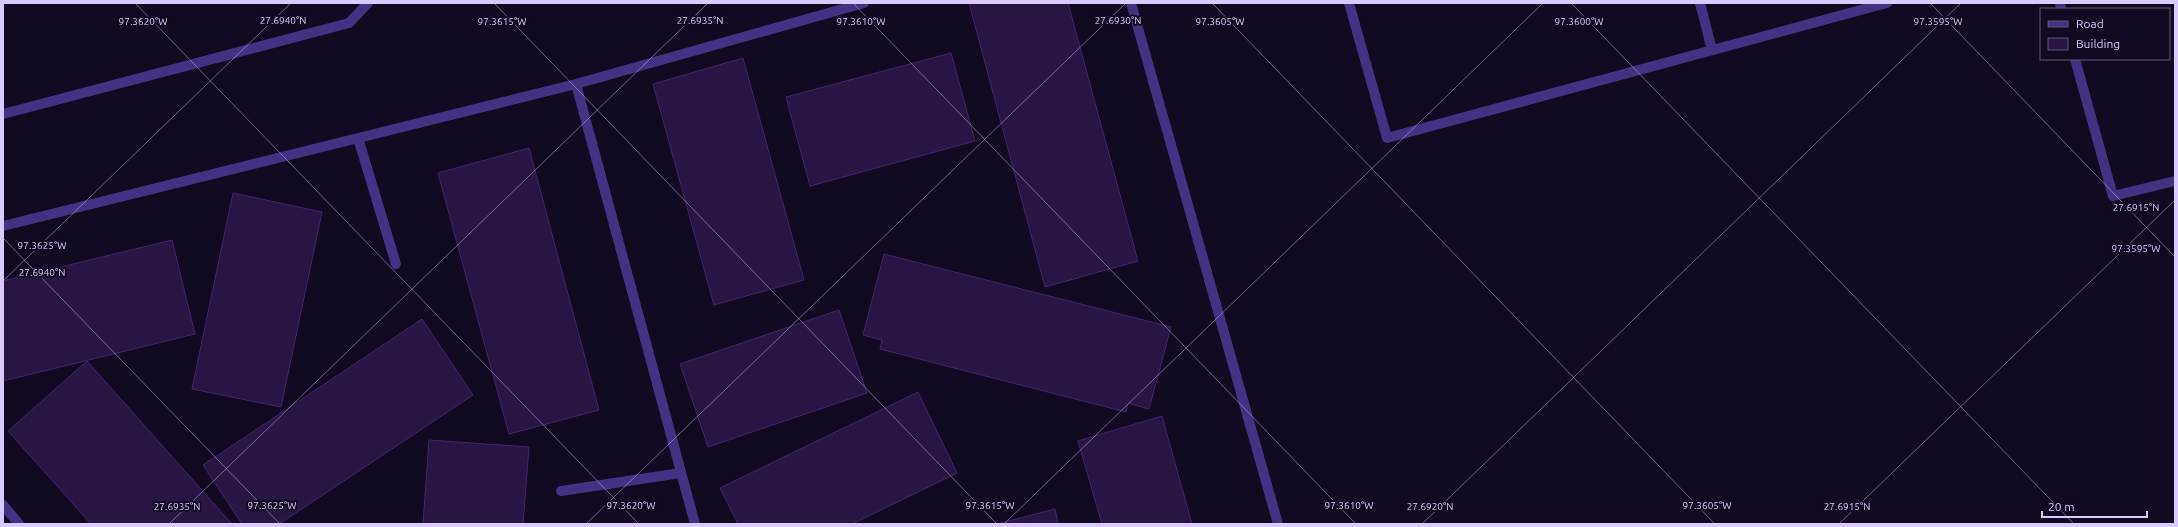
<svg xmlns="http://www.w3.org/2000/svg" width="2178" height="527" viewBox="0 0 2178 527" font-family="Ubuntu,sans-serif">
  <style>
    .building { fill: #271543; stroke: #432471 }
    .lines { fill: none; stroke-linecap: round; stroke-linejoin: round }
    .minor { stroke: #443184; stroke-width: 10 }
    .ticks { fill: none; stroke: #dacaff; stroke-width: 1; stroke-opacity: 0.45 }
    .ticks-label { font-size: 10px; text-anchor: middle; fill: #dacaff; stroke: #120a20; stroke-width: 4; stroke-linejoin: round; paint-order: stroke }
  </style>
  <rect width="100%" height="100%" fill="#120a20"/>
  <path class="building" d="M969 3H1068L1138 261 1045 287Z
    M951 53 975 141 810 186 786 97Z
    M743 58 804 280 714 305 653 84Z
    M529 148 599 410 509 434 438 173Z
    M233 193 322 212 281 407 192 389Z
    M172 240 195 334 3 381V281Z
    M884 254 1171 327 1149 409 1128 403 1126 412 880 349 882 340 863 335Z
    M839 310 867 393 708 447 680 364Z
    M422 319 473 395 279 524H242L203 465Z
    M87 361 232 524H91L8 431Z
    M918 392 957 473 852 524H738L720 488Z
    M1162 416 1192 524H1102L1078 441Z
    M429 440 529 447 523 524H423Z
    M1055 509 1058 524H997Z"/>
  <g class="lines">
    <path class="minor" d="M1131 3 1278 524
      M1349 3 1387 138 1887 3
      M1700 3 1712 50
      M2060 3 2061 9
      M2075 59 2113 196 2175 181
      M576 84 695 524
      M3 114 349 23 368 3
      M358 138 396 264
      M3 226 576 84 864 3
      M561 491 681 473
      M3 505 19 524"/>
  </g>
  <path class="ticks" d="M135 3 639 524M494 3 997 524M853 3 1356 524M1212 3 1715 524M1571 3 2074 524M1930 3 2175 257M3 238 280 524M3 281 291 3M169 524 708 3M586 524 1126 3M1004 524 1543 3M1422 524 1961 3M1839 524 2175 200"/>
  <g class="ticks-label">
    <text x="283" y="24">27.6940°N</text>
    <text x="700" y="24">27.6935°N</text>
    <text x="1118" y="24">27.6930°N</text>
    <text x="143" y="25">97.3620°W</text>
    <text x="502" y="25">97.3615°W</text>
    <text x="861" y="25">97.3610°W</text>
    <text x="1220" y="25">97.3605°W</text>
    <text x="1938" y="25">97.3595°W</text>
    <text x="1579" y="25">97.3600°W</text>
    <text x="2136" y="211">27.6915°N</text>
    <text x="42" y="249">97.3625°W</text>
    <text x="2136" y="252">97.3595°W</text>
    <text x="42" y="276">27.6940°N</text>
    <text x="272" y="509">97.3625°W</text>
    <text x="631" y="509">97.3620°W</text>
    <text x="990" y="509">97.3615°W</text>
    <text x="1349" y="509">97.3610°W</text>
    <text x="1707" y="509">97.3605°W</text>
    <text x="177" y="510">27.6935°N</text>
    <text x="1430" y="510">27.6920°N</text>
    <text x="1847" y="510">27.6915°N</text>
  </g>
  <rect width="2178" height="527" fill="none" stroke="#dacaff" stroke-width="8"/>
  <rect x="2040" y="8" width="130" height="52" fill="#120a20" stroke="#625779"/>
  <rect x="2048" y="21" width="20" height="6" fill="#443184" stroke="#625779"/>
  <text x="2076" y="28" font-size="12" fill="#dacaff">Road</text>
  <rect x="2048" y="38" width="20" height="12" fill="#271543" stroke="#625779"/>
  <text x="2076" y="48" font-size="12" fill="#dacaff">Building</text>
  <path d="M2042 511v6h105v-6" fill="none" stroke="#dacaff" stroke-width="2"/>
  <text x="2048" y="511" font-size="12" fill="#dacaff" stroke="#120a20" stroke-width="3" paint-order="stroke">20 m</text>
</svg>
